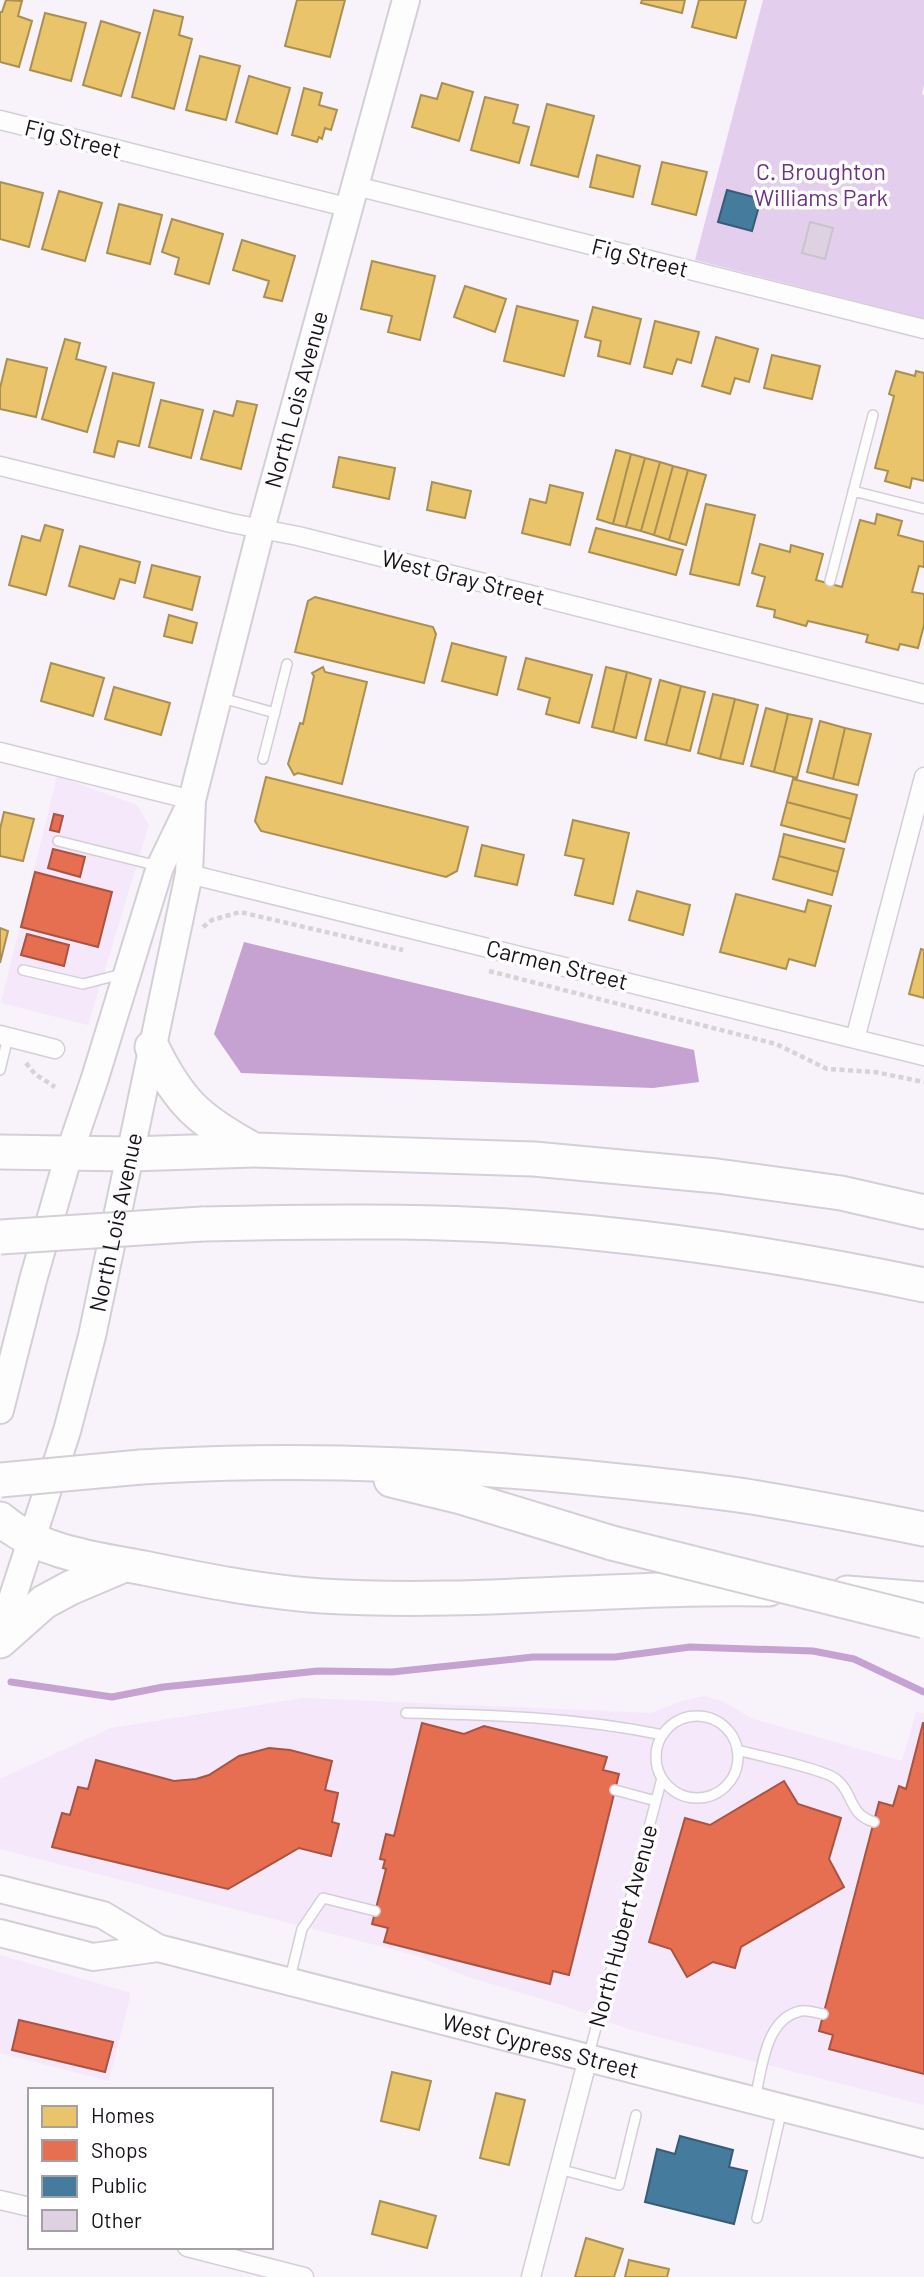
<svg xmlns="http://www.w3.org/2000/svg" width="924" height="2277" viewBox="0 0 924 2277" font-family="Barlow,sans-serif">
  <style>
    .built { fill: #f5e8fa }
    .green { fill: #e4ceed }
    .water { fill: #c5a2d2 }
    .homes { fill: #e9c46a; stroke: #aa8f52; stroke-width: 2 }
    .shops { fill: #e76f51; stroke: #a95340; stroke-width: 2 }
    .public { fill: #457b9d; stroke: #385c76; stroke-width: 2 }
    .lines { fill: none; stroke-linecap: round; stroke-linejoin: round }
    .stream { stroke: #c5a2d2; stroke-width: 7 }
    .building { fill: #ded2e2; stroke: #c9c4cb; stroke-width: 2 }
    .lane-casing { stroke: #d4cfd6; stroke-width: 12 }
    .street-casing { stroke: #d4cfd6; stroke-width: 21 }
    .secondary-casing { stroke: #d4cfd6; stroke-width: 30 }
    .highway-casing { stroke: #d4cfd6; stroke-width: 37 }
    .path { stroke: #d4d3d5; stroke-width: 4.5; stroke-dasharray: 5 3.5; stroke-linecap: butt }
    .lane { stroke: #fefdfe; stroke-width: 9 }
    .street { stroke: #fefdfe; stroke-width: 18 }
    .secondary { stroke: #fefdfe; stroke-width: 26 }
    .highway { stroke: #fefdfe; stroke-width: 33 }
    .highway-bridge-casing { stroke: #d4cfd6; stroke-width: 37; stroke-linecap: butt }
    .highway-bridge { stroke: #fefdfe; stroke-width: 33 }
    .labels { text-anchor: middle; stroke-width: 7; stroke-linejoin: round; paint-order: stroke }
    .street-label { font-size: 23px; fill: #18131a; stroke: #fff }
    .park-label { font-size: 23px; fill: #6d3181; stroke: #fff }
  </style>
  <rect width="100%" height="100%" fill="#f8f2fa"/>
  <path class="built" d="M57 776 137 805 149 825 88 1025 1 1003Z
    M705 1696 724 1702 753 1719 902 1761 916 1712 924 1713V2105L628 2029 565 2006 468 1977 415 1955 0 1849V1779L111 1728 303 1698 651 1713 682 1701Z
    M0 1955 131 1993 109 2081 0 2053Z"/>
  <path class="green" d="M763 0H924V85L922 94 924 95V319L695 260Z"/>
  <path class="water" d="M244 942 694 1050 699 1082 653 1088 241 1073 214 1034Z"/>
  <path class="homes" d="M6 0 22 1 18 16 32 21 19 67 0 62V12H2Z
    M297 0H345L330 57 285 46Z
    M642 0H685L682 13 641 3Z
    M699 0H746L736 38 692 27Z
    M154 10 183 17 179 35 192 39 174 109 132 97Z
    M45 13 86 23 71 81 30 70Z
    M101 21 140 33 121 96 83 85Z
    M200 56 240 66 226 120 186 110Z
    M249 76 290 88 277 134 236 122Z
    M442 83 473 92 459 141 412 127 421 95 437 99Z
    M304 88 322 93 319 105 337 110 331 130 325 128 322 139 319 137 317 142 292 135Z
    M485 97 518 105 513 123 529 127 519 163 471 150Z
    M547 104 594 116 578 177 531 165Z
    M597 155 640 166 633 197 590 187Z
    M662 162 707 172 696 215 652 204Z
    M0 182 43 193 29 247 0 239Z
    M59 191 102 203 85 261 42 249Z
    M119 204 162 215 150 264 107 253Z
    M172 219 223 234 209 284 175 274 179 258 162 252Z
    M242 240 295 256 282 301 264 297 269 281 233 270Z
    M372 261 435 276 420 340 388 332 392 316 361 309Z
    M465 286 506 299 495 332 454 317Z
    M517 306 578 321 564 376 504 361Z
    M593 307 641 319 630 364 598 356 601 341 585 337Z
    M655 321 699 332 691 363 677 359 672 374 644 367Z
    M716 337 758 349 749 382 735 378 730 394 702 386Z
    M65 339 80 343 76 359 106 367 87 432 42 419Z
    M772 355 820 366 812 399 764 388Z
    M7 359 47 368 36 417 0 409V388Z
    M896 371 915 376 916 371 924 373V481L912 478 910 488 885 481 888 471 875 468 894 396 889 394Z
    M113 373 154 383 139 446 118 441 114 457 94 452Z
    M161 400 203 410 191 458 149 447Z
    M237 401 257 405 241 469 201 459 214 411 233 416Z
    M616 450 631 454 613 524 597 519Z
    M631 454 645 458 626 527 613 524Z
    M339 457 395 468 389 499 333 487Z
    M645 458 660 462 641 531 626 527Z
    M660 462 673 466 654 535 641 531Z
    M673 466 688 470 669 540 654 535Z
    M688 470 706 475 686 545 669 540Z
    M432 482 471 491 465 518 427 510Z
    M550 485 583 493 570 545 522 533 530 499 546 503Z
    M706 504 755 515 739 585 690 574Z
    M877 514 902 521 898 535 924 542V567L919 566 912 592 924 594V625L918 648 900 644 898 650 866 642 868 635 808 621 806 626 774 617 775 610 757 606 765 577 752 573 760 544 790 552 791 545 823 554 816 580 842 587 860 520 875 524Z
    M45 525 63 530 46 595 9 585 22 536 40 541Z
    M596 528 683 550 676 575 589 552Z
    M80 546 140 562 135 583 120 579 114 599 69 586Z
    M152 565 200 577 192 610 144 597Z
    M315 597 433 627 436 634 424 683 295 652 308 601Z
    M169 615 197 623 192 643 164 636Z
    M452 643 506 657 497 695 442 681Z
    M526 658 592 675 579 723 546 714 550 698 518 689Z
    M51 663 104 678 93 716 41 701Z
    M323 667 325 672 367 682 342 784 298 773 294 775 288 764 300 723 303 724 314 676 312 673Z
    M606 667 627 672 613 732 592 727Z
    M627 672 651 679 636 738 613 732Z
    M660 680 681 686 666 745 645 740Z
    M681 686 705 692 690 751 666 745Z
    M114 687 170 703 161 735 105 719Z
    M713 694 735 699 720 759 698 753Z
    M735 699 758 705 743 764 720 759Z
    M766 708 788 714 774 772 751 766Z
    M788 714 812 719 797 778 774 772Z
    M820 721 845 728 833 779 807 772Z
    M845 728 871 734 858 785 833 779Z
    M266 777 468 827 457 871 446 877 261 831 255 821Z
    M793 779 857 795 851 819 787 802Z
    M787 802 851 819 845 842 781 825Z
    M4 812 34 819 23 861 0 856V829Z
    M573 820 629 833 613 904 575 895 584 859 565 855Z
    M784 834 844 849 838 872 779 856Z
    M482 845 524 855 517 885 475 876Z
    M779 856 838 872 832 895 773 879Z
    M637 891 690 905 683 935 629 920Z
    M736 894 805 912 808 900 831 906 815 966 789 959 786 969 720 952Z
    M0 928 8 931 0 963Z
    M921 949 924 950V998L909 994Z
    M392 2072 431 2081 419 2130 381 2121Z
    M496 2093 525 2100 509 2165 480 2158Z
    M380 2201 436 2216 427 2248 372 2234Z
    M586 2238 623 2249 614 2277H575Z
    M629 2260 669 2269 667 2277H625Z"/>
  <path class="shops" d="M54 814 63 816 59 832 50 830Z
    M53 849 85 857 80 877 48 868Z
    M35 872 112 892 98 947 21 927Z
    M27 934 69 945 64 966 21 955Z
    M422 1723 464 1734 484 1726 607 1757 603 1770 619 1774 569 1975 553 1971 550 1984 384 1942 388 1928 372 1924 386 1869 383 1868 385 1860 380 1859 386 1834 394 1836Z
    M923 1723H924V2074L829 2049 833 2035 819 2031 879 1802 893 1806 899 1786 906 1789Z
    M269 1748 290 1750 332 1761 325 1790 338 1793 332 1822 339 1824 331 1856 299 1848 228 1889 52 1847 62 1813 70 1815 78 1787 88 1789 96 1760 174 1781 196 1779 209 1775 239 1756Z
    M784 1781 798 1804 841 1818 829 1859 844 1887 741 1947 735 1968 713 1962 687 1977 671 1949 649 1942 685 1818 710 1825Z
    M19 2020 113 2042 105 2072 12 2050Z"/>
  <path class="public" d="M727 190 761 199 752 231 718 222Z
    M680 2136 733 2150 729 2167 747 2171 734 2224 645 2202 657 2149 675 2154Z"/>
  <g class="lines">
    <path class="stream" d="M11 1682 112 1697 163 1687 318 1671 392 1672 533 1657H615L690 1647 813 1651 854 1659 924 1692"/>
  </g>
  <path class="building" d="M810 222 833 228 825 259 802 253Z"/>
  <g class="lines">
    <defs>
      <path id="lane" d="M853 491 924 509
        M830 581 873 415
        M222 698 275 713
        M263 759 287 664
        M58 841 158 866
        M23 970 83 984 122 974
        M0 1070 8 1037
        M406 1713C495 1715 576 1717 663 1735
        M656 1757a41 41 0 1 1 82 0a41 41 0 1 1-82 0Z
        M737 1750C756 1755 824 1769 836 1779 854 1793 848 1814 874 1822
        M615 1790 656 1801
        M290 1978 302 1929 323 1898 375 1911
        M589 2054 662 1778
        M755 2099C762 2069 765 2018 801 2011 807 2010 817 2013 823 2014
        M559 2169 619 2185 636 2115
        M757 2218 782 2109"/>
      <path id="street" d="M0 120 350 208
        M356 186 924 329
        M0 466 231 523 298 536 924 694
        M0 752 192 800
        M189 874 924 1056
        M0 1035 55 1049
        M855 1039 924 777
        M0 2200 30 2207
        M187 2247 304 2277
        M531 2277 588 2058"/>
      <g id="secondary">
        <path d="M0 1410 33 1280 69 1154 95 1078 160 867 187 811"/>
        <path id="s1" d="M0 1636 67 1431 92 1336 189 874 192 800 261 529 406 0"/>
        <path id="s2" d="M0 1889 103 1915 158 1948 924 2144"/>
        <path d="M0 1933 93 1957 158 1948"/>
      </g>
      <path id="highway" d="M152 1047C179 1103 200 1121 254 1150
        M0 1152 130 1154 254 1150 534 1159 717 1176 841 1193 924 1212
        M202 1224C332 1221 464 1219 594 1233 705 1244 815 1262 924 1285
        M141 1467C283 1458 426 1463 569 1476 632 1482 695 1488 758 1498 813 1507 869 1518 924 1529
        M391 1480 461 1497 612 1543
        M0 1519C38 1552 95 1559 144 1568 202 1580 263 1592 322 1596 471 1605 620 1586 769 1589
        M847 1593 924 1599
        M0 1641 44 1602 70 1588 124 1565"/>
    </defs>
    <use href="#lane" class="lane-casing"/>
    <use href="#street" class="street-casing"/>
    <use href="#secondary" class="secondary-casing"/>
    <use href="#highway" class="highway-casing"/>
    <path class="path" d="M203 927 212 920 240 912 403 950
      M489 971 776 1044 827 1069 875 1072 924 1082
      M26 1063 35 1074 55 1087"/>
    <use href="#lane" class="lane"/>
    <use href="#street" class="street"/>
    <use href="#secondary" class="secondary"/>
    <use href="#highway" class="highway"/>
    <defs>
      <path id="highway-bridge" d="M0 1237 202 1224
        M0 1480 141 1467
        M612 1543 924 1621"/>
    </defs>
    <use href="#highway-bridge" class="highway-bridge-casing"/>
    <use href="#highway-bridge" class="highway-bridge"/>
  </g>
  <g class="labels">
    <g class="street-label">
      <text transform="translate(73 139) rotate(14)" y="8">Fig Street</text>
      <text transform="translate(640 258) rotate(14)" y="8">Fig Street</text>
      <text dy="8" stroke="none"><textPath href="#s1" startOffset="1274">North Lois Avenue</textPath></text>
      <text transform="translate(463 578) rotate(14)" y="8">West Gray Street</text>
      <text transform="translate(557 965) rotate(14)" y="8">Carmen Street</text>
      <text dy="8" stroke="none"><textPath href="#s1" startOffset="430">North Lois Avenue</textPath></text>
      <text transform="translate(623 1926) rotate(-75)" y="8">North Hubert Avenue</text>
      <text dy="8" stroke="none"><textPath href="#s2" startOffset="565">West Cypress Street</textPath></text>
    </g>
    <g class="park-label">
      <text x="821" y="180">C. Broughton<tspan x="821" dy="26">Williams Park</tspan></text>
    </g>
  </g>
  <rect x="28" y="2088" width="245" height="161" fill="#ffffff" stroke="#a3a1a3" stroke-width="2"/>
  <rect x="42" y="2106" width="35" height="21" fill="#e9c46a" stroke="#a3a1a3" stroke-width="2"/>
  <text x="91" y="2123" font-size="21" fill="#18131a">Homes</text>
  <rect x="42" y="2140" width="35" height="21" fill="#e76f51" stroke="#a3a1a3" stroke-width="2"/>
  <text x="91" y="2158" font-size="21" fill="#18131a">Shops</text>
  <rect x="42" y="2176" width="35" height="21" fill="#457b9d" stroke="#a3a1a3" stroke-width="2"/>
  <text x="91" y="2193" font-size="21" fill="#18131a">Public</text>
  <rect x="42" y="2210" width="35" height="21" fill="#ded2e2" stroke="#a3a1a3" stroke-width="2"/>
  <text x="91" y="2228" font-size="21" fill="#18131a">Other</text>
</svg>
